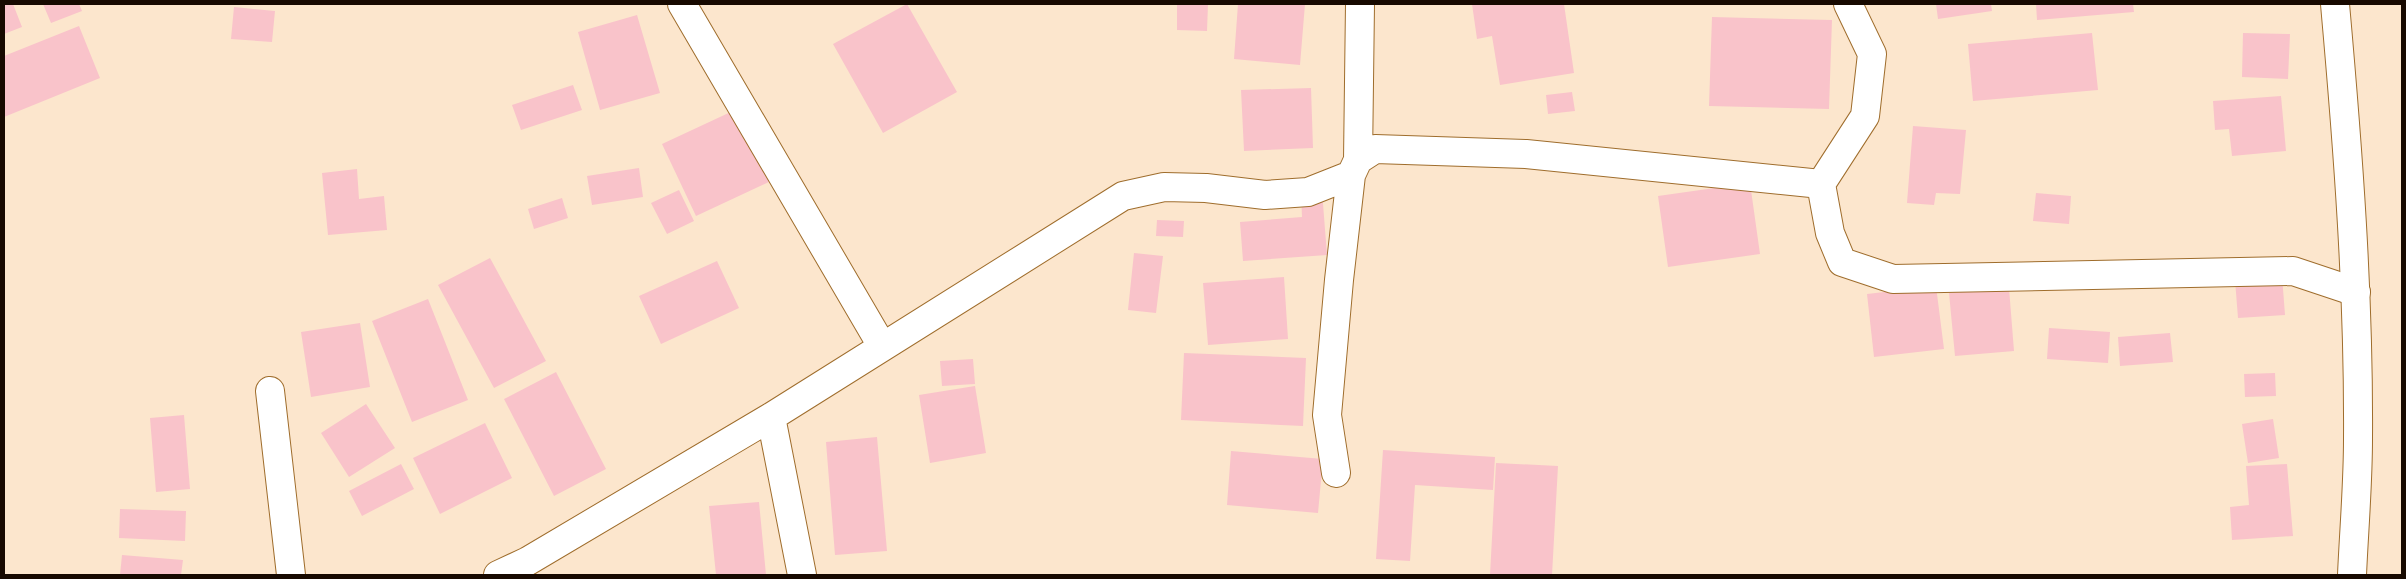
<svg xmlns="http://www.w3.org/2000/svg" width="2406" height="579" viewBox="0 0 2406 579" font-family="Ubuntu,sans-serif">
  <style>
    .building { fill: #f9c3ca }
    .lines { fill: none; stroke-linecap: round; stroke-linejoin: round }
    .minor-casing { stroke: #9f6d2c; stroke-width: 30 }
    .primary-casing { stroke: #9f6d2c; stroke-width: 30 }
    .minor { stroke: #fff; stroke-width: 28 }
    .primary { stroke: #fff; stroke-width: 28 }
  </style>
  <rect width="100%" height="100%" fill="#fce6cd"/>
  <path class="building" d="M4 4H13L22 27 4 34Z
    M43 4H79L82 11 51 23Z
    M907 4 957 92 883 133 833 44Z
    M1177 4H1208L1207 31 1177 30Z
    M1238 4H1305L1300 65 1234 59Z
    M1472 4H1564L1574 73 1500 85 1492 36 1477 39Z
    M1936 4H1991L1992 11 1938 19Z
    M2036 4H2133L2134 12 2037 20Z
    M234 7 275 11 272 42 231 39Z
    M637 15 660 93 600 110 578 32Z
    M1712 17 1832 20 1829 109 1709 106Z
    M79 26 100 78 4 117V56Z
    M2092 33 2098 90 1973 101 1968 44Z
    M2243 33 2290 34 2288 79 2242 77Z
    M573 85 582 110 521 130 512 105Z
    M1311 88 1313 148 1244 151 1241 90Z
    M1572 92 1575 111 1548 114 1546 95Z
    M2281 96 2286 151 2232 156 2229 129 2215 130 2213 101Z
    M735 110 769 182 696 216 662 144Z
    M1913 126 1966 130 1960 194 1936 193 1934 205 1907 203Z
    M639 168 643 197 592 205 587 176Z
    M357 169 359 199 384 196 387 230 328 235 322 173Z
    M1750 183 1760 254 1668 267 1658 196Z
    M679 190 694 221 667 234 651 203Z
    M1322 191 1327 255 1243 261 1240 222 1302 217 1301 193Z
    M2036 193 2071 196 2069 224 2033 221Z
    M562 198 568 218 534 229 528 209Z
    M1157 220 1184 221 1183 237 1156 236Z
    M1134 253 1163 256 1156 313 1128 310Z
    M490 258 546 361 494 388 438 285Z
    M717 261 739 308 661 344 639 296Z
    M2282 276 2285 315 2238 318 2235 280Z
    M1284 277 1288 339 1208 345 1203 283Z
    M1936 286 1944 349 1874 357 1867 294Z
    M2009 288 2014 351 1955 356 1949 293Z
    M428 299 468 400 412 422 372 321Z
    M360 323 370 387 311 397 301 332Z
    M2049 328 2110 332 2108 363 2047 359Z
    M2170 333 2173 362 2120 366 2118 337Z
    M1184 353 1306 358 1303 426 1181 420Z
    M973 359 975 384 942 386 940 361Z
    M556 372 606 469 554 496 504 399Z
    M2275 373 2276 396 2245 397 2244 374Z
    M975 386 986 453 930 463 919 395Z
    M366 404 395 448 349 477 321 433Z
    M184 415 190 489 156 492 150 418Z
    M2273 419 2279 458 2248 463 2242 424Z
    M485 423 512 478 440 514 413 458Z
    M877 437 887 551 835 555 826 442Z
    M1383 450 1495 457 1493 490 1415 485 1410 561 1376 559Z
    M1231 451 1323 459 1318 513 1227 505Z
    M1496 463 1558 466 1552 575H1490Z
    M401 464 414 489 362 516 349 491Z
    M2287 464 2293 536 2232 540 2230 507 2249 505 2246 466Z
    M759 502 766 575H716L709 506Z
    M120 509 186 511 185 541 119 538Z
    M122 555 183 560 181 575H120Z"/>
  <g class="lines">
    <defs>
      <path id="minor" d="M682 4 882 346
        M1848 4 1872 54 1865 116 1821 184 1830 233 1842 262 1893 279 2293 271 2356 292
        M1358 160 1360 4
        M270 391 291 575
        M771 417 802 575
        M1336 473 1327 415 1339 280 1351 175 1358 160 1375 149 1526 154 1821 184
        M498 575 528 561 771 417 1123 196 1164 187 1206 188 1265 195 1308 192 1351 175"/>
      <path id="primary" d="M2335 4C2348 149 2359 293 2358 439 2358 484 2354 530 2352 575"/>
    </defs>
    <use href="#minor" class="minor-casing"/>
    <use href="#primary" class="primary-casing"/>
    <use href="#minor" class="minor"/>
    <use href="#primary" class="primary"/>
  </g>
  <rect width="2406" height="579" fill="none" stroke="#170900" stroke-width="10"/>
</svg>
